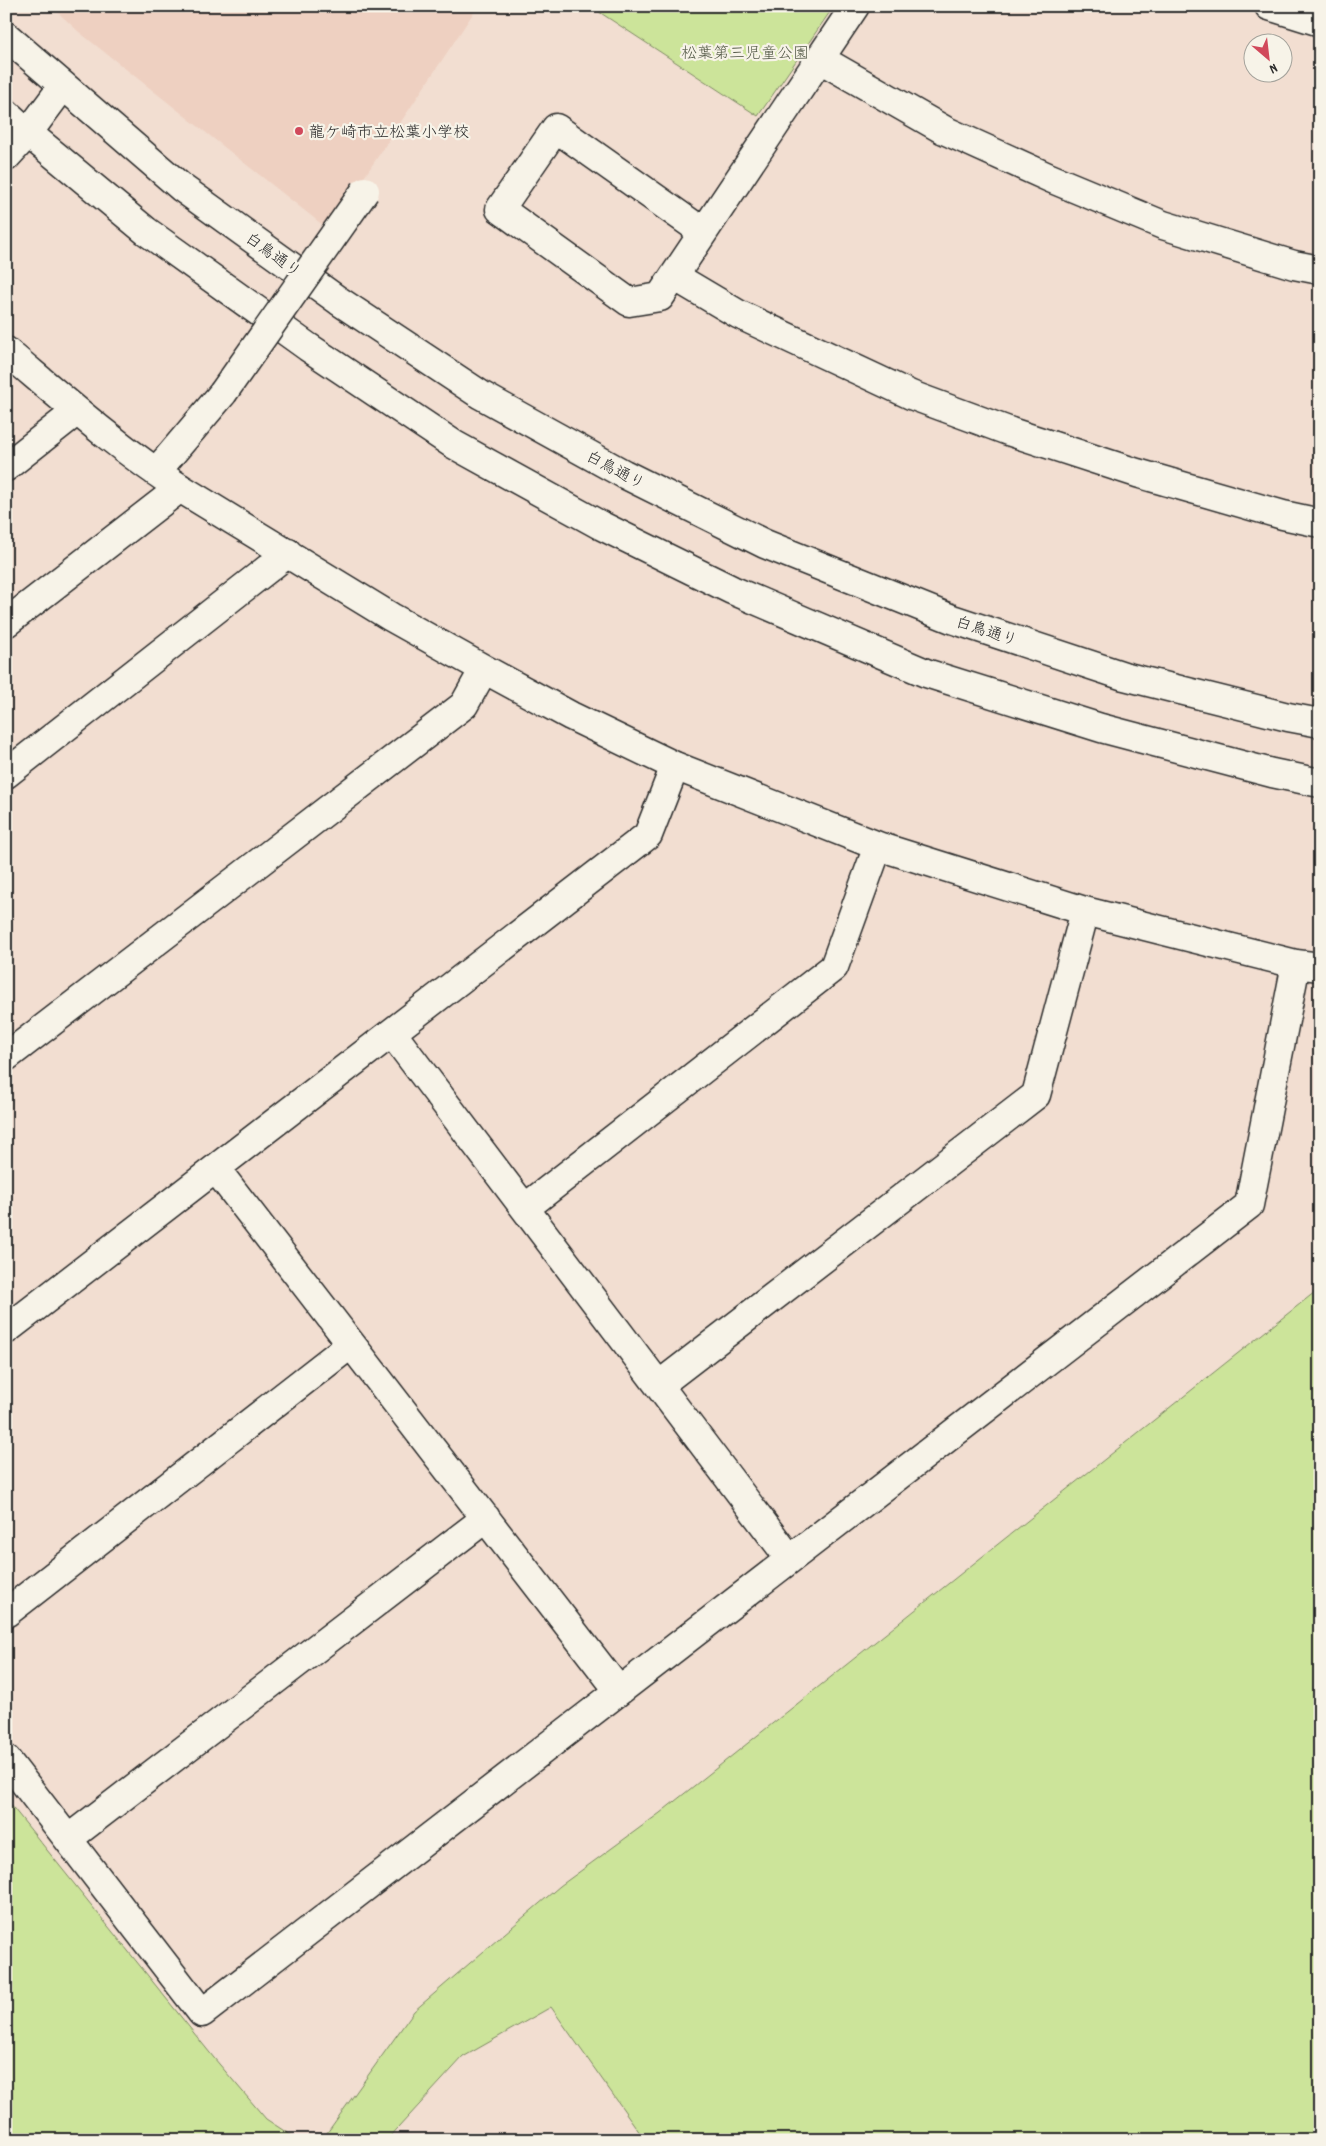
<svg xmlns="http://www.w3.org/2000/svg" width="1326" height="2146" viewBox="0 0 1326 2146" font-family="Dekko,'Klee One',sans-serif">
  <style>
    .built { fill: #eed0c1 }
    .green { fill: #cce49a; stroke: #7c8862 }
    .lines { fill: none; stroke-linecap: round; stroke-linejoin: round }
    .street-casing { stroke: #2b2b2b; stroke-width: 31 }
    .secondary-casing { stroke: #2b2b2b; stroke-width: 31 }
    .street { stroke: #f7f3e8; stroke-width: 28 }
    .secondary { stroke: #f7f3e8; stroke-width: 28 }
    .street-bridge-casing { stroke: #2b2b2b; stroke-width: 31; stroke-linecap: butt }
    .street-bridge { stroke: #f7f3e8; stroke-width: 28 }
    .poi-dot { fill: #d1495b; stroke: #f7f3e8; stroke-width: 2 }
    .labels { text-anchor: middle; stroke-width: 4.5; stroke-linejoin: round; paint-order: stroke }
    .park-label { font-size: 16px; fill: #535947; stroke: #f7f3e8 }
    .poi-label { font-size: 16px; fill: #2b2b2b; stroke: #f7f3e8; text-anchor: start }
    .street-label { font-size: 16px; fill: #2b2b2b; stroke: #f7f3e8 }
  </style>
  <rect width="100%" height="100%" fill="#f2ded1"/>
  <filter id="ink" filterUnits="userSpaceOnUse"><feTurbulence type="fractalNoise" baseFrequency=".02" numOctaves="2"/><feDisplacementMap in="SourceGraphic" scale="10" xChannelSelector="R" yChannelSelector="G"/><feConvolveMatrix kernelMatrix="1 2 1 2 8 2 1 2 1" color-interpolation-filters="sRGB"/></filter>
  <g filter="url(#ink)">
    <path class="built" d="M51 6H478L329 230 79 32Z"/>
    <path class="green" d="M590 6H834L758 116Z
      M1320 1288V2140H645L551 2007 463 2057 387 2140H322L414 2011 560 1886 660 1813Z
      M6 1799 214 2058 266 2119 298 2140H6Z"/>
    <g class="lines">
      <defs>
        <path id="street" d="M1269 6 1320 22
          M820 59 944 130 1050 178 1163 225 1294 265 1320 270
          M6 157 28 133 63 86
          M703 232 556 128 500 209 629 302 660 297 855 6
          M674 276 738 314 911 395 1011 432 1137 473 1283 515 1320 523
          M6 351C62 398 118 448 180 488L391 617 484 669 571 716 675 766 878 846 1085 911 1296 964 1320 967
          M6 467 77 411
          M156 472 223 393
          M6 623 180 488
          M6 774 288 553
          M392 1033 790 1559
          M6 1057 464 705 484 669
          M216 1169 619 1691
          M525 1208 834 967 878 846
          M6 1330 648 835 675 766
          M659 1385 1036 1095 1085 911
          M6 1613 351 1344
          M6 1759 202 2013 1249 1205 1296 964
          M68 1839 486 1518"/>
        <path id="secondary" d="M6 36 182 188 339 301 481 395 624 474 765 544 952 619 1124 676 1288 717 1320 723
          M6 113 28 133 146 231 308 347 453 444 600 525 732 590 926 673 1101 728 1272 773 1320 783"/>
      </defs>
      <use href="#street" class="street-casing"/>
      <use href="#secondary" class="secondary-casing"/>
      <use href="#street" class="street"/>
      <use href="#secondary" class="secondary"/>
      <defs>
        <path id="street-bridge" d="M223 393 365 191"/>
      </defs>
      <use href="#street-bridge" class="street-bridge-casing"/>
      <use href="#street-bridge" class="street-bridge"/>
    </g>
  </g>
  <circle class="poi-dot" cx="299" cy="131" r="5"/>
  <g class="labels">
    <g class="park-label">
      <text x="745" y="58">松葉第三児童公園</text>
    </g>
    <g class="poi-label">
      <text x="309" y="137">龍ケ崎市立松葉小学校</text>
    </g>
    <g class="street-label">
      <text transform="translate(274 254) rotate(36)" y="6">白鳥通り</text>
      <text transform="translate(616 469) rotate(28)" y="6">白鳥通り</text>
      <text transform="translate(987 630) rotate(18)" y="6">白鳥通り</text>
    </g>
  </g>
  <rect width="1326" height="2146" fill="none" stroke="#f7f3e8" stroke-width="25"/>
  <rect x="12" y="12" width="1301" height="2121" fill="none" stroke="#2b2b2b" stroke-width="2" filter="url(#ink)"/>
  <g transform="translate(1268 58) rotate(152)"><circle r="24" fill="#f7f3e8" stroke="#a5a39c"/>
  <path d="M0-4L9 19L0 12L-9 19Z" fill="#d1495b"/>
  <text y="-8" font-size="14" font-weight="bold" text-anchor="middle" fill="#2b2b2b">N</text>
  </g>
</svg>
